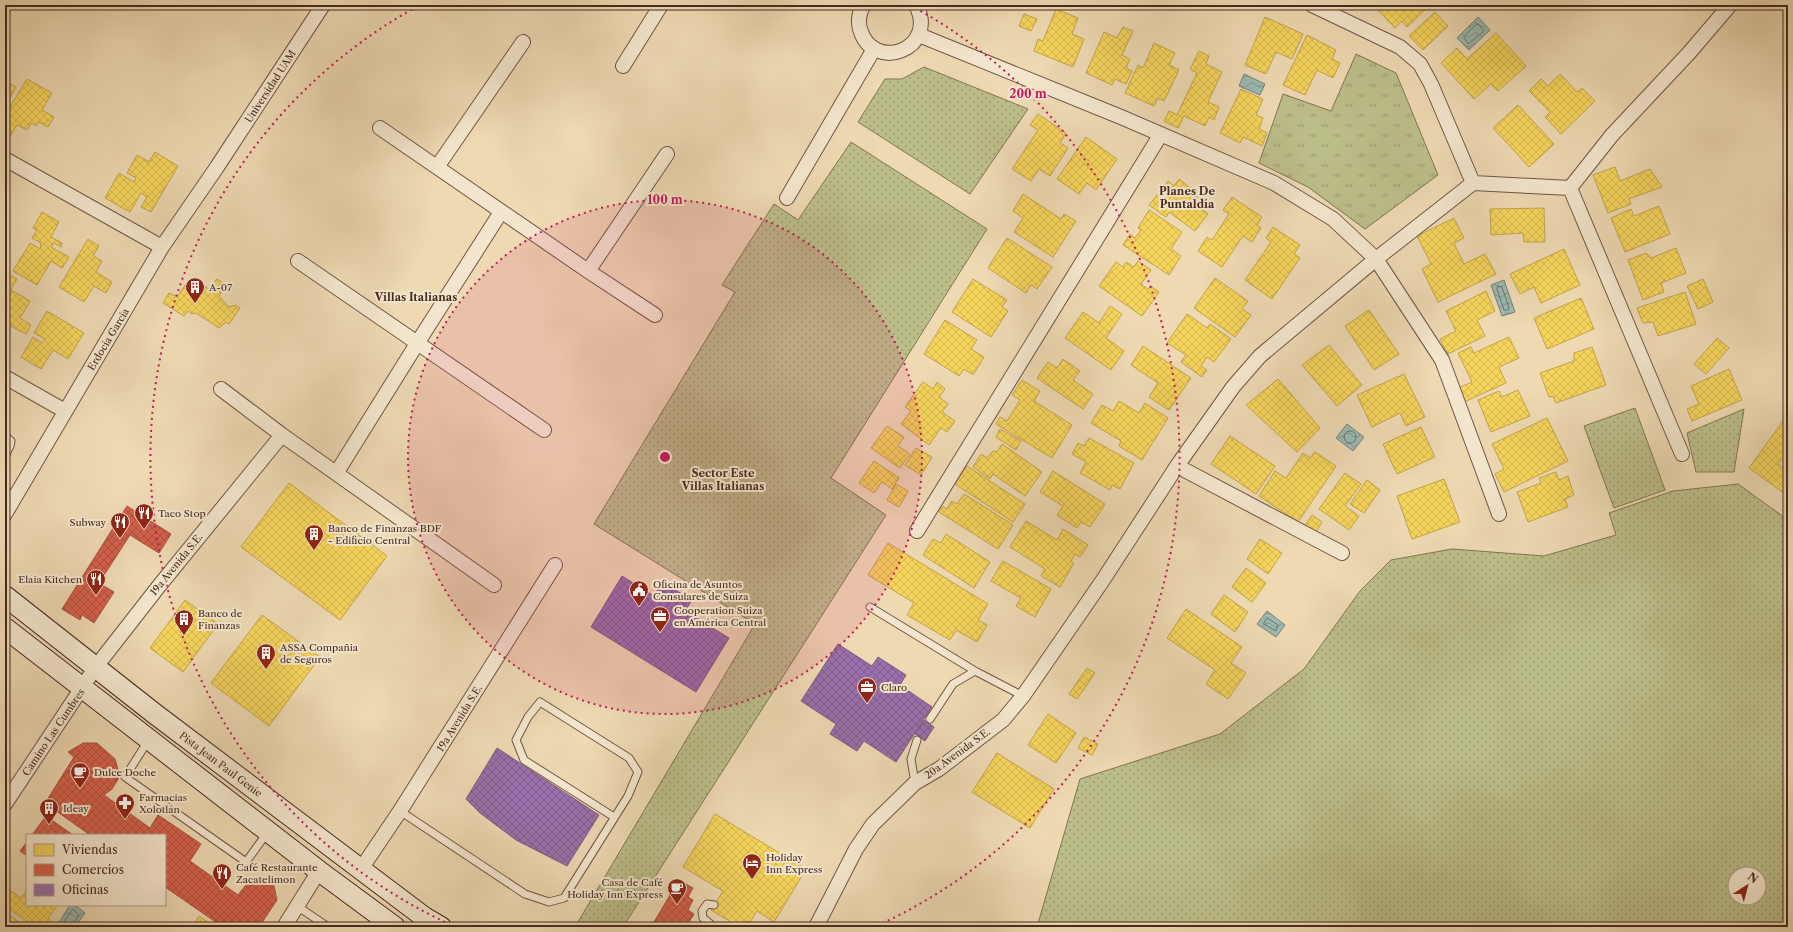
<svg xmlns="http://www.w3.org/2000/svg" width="1793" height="932" viewBox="0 0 1793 932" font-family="'Libre Caslon Text',serif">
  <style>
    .grass { fill: url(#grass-dots); stroke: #817454; fill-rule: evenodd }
    .park { fill: url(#park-tufts); stroke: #817454 }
    .water { fill: url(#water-waves); stroke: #788077 }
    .homes { fill: url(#homes-cross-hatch); stroke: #c1a24a }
    .shops { fill: url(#shops-cross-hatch); stroke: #ab503f }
    .offices { fill: url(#offices-cross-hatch); stroke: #805b81 }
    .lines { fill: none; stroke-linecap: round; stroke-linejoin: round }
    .shore { stroke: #707268; stroke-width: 1 }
    .lane-casing { stroke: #705644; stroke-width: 9 }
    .street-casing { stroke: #705644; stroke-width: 16 }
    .secondary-casing { stroke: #462a1f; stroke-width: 22 }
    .lane { stroke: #f4e6ce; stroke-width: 7 }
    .street { stroke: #f4e6ce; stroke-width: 14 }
    .secondary { stroke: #f4e6ce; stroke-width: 20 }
    .ring { fill: none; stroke: #c2185b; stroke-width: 2; stroke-dasharray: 2 4 }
    .labels { text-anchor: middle; stroke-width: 4; stroke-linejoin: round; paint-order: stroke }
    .street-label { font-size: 10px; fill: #462a1f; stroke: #f4e6ce }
    .poi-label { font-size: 10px; fill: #462a1f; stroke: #f4e6ce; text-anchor: start }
    .neighbourhood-label { font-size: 11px; font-weight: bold; fill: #462a1f; stroke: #f4e6ce }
    .centre { fill: #c2185b; stroke: #f4e6ce; stroke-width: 2 }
    .ring-label { font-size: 12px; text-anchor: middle; font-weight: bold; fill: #c2185b; stroke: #f4e6ce; stroke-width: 4; stroke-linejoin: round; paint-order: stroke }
  </style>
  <defs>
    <pattern id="grass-dots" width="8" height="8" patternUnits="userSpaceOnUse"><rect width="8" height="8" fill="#bcbe8a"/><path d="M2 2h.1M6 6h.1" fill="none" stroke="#9b9b70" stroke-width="1.8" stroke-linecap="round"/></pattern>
    <pattern id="park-tufts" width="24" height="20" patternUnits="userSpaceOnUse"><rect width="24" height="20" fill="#bcbe8a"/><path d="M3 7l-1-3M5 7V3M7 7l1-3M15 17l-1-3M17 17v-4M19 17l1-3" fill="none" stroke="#9b9b70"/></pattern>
    <pattern id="water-waves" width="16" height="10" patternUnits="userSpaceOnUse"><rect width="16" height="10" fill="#9ab9b2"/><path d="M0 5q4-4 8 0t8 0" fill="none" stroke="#7f9790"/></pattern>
    <pattern id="homes-cross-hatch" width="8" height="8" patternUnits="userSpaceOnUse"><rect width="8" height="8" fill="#f6d55c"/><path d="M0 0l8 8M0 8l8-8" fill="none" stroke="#d4b750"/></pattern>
    <pattern id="shops-cross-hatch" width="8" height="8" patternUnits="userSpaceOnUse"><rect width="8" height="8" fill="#d6604d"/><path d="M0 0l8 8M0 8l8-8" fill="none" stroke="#af4f3f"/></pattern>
    <pattern id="offices-cross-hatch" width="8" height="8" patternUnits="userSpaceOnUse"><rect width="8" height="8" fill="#9970ab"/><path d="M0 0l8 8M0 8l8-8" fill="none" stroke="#7f5c8b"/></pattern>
  </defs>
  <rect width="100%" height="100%" fill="#eed9b3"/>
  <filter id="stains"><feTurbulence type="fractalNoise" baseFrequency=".005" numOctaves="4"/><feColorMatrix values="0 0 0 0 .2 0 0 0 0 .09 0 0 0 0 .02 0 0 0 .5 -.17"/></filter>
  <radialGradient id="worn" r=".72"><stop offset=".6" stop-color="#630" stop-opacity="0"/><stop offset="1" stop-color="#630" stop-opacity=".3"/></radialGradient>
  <path class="grass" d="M924 67 1028 109 970 194 858 122 885 79H902Z
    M851 142 987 229 831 478 886 515 623 927H575L755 624 594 524 735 292 722 285 774 204 798 220Z
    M1635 408 1665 490 1614 508 1584 426Z
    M1744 409 1734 472H1696L1687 433Z
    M1738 484 1788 520V927H1037L1080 779 1220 734 1304 669 1360 591 1391 560 1452 549 1544 556 1616 535 1609 513 1673 491ZM1735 874H1759V898H1735Z"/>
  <path class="park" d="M1356 54 1396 73 1438 175 1365 229 1308 187 1259 163 1283 94 1331 111Z"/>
  <path class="water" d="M1478 17 1490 30 1469 50 1457 38Z
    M1244 74 1265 84 1260 95 1239 86Z
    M1504 280 1515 312 1502 316 1491 285Z
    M1347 424 1364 437 1353 451 1336 438Z
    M1267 611 1285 625 1276 637 1257 624Z
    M70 905H75L85 913 75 927H56Z"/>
  <path class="homes" d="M1377 5H1423L1426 9 1407 27 1402 21 1395 28 1375 7Z
    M1056 9 1078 18 1072 34 1084 39 1073 67 1034 51 1038 39 1043 41Z
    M1435 12 1448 26 1423 50 1409 36Z
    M1024 14 1037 19 1031 31 1019 26Z
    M1265 17 1303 34 1292 59 1276 52 1266 74 1245 65Z
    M1123 27 1133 31 1122 55 1130 59 1126 68 1132 71 1126 84 1115 79 1112 85 1086 73 1104 32 1117 38Z
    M1496 33 1526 66 1498 91 1491 84 1474 99 1441 63 1457 48 1467 59Z
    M1307 35 1336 50 1332 59 1340 63 1333 78 1317 70 1305 95 1283 85Z
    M1154 43 1175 53 1169 65 1179 70 1164 101 1158 98 1154 106 1125 93 1138 65 1143 68Z
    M1199 51 1209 56 1206 64 1222 72 1208 102 1219 107 1214 120 1209 117 1205 126 1184 116 1178 128 1164 121 1169 111 1177 115 1197 73 1190 69Z
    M5 68 10 71 5 79Z
    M1560 74 1577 92 1582 88 1595 101 1561 134 1545 117 1550 112 1529 91 1541 79 1548 86Z
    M27 79 52 93 42 110 54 117 48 127 39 122 36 126 31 123 27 130 17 125 9 138 5 135V115Z
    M5 81 16 87 5 107Z
    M1241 89 1263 99 1256 115 1263 118 1259 129 1267 133 1262 146 1243 137 1240 143 1220 133Z
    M1518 105 1554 144 1529 167 1493 128Z
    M1038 114 1066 133 1060 143 1068 148 1050 176 1039 169 1031 181 1012 169 1038 130 1030 125Z
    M1086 137 1117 159 1096 190 1087 183 1079 194 1057 179Z
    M155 152 178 166 151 212 141 207 147 197 141 193 130 212 105 198 119 173 134 182 136 178 127 173 137 155 149 162Z
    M1615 167 1620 181 1650 169 1662 187 1629 199 1631 204 1608 213 1593 175Z
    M1179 179 1199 195 1194 203 1208 214 1195 231 1169 212 1166 217 1149 205 1158 194 1162 197 1169 188 1165 185 1168 181 1174 186Z
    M1023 194 1061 219 1064 214 1076 221 1053 257 1014 232 1023 218 1013 211Z
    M1232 197 1262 217 1257 225 1261 228 1252 242 1243 236 1222 267 1198 251 1207 237 1212 240 1229 214 1223 210Z
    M1659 206 1670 234 1625 252 1611 218 1631 209 1634 216Z
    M1544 208 1545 242H1524L1523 233 1491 235 1490 209Z
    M1149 210 1182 232 1171 249 1181 256 1169 275 1123 245 1130 234 1135 238 1141 230 1138 228Z
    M42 212 59 222 51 237 62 243 61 247 54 243 51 247 69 257 62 268 51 261 37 285 13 271 30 243 40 249 41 243 32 238 37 230 33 228Z
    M1454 218 1464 238 1454 243 1464 264 1485 254 1496 274 1438 302 1422 269 1431 264 1417 236Z
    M1273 227 1300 245 1294 254 1300 258 1272 299 1245 280 1271 242 1266 238Z
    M1007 238 1052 267 1037 289 1031 285 1026 293 988 268Z
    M88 239 99 246 93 256 102 261 96 272 112 282 106 293 94 286 84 302 59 287Z
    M1676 248 1686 273 1661 283 1664 292 1643 300 1628 260 1646 253 1651 258Z
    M1564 249 1580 285 1541 303 1534 287 1520 294 1510 274Z
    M1138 261 1151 270 1141 284 1148 289 1151 286 1159 292 1142 316 1099 286 1116 262 1123 267 1126 262 1134 267Z
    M6 273 17 279 11 290 30 301 20 318 31 325 26 334 11 326 5 336V275Z
    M1215 278 1248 301 1242 309 1251 315 1235 337 1194 308Z
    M217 279 226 285 219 296 229 307 236 305 240 308 229 324 226 322 219 328 196 313 192 314 188 311 184 316 163 303 169 293 177 297 186 284 196 290 201 284 209 289Z
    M973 279 1007 300 1002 307 1008 311 991 337 952 312Z
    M1703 279 1713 302 1698 309 1687 286Z
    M1486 291 1495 311 1477 320 1485 336 1448 354 1440 339 1456 331 1446 311Z
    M1685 292 1696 324 1658 336 1653 322 1643 323 1637 308Z
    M1581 298 1594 329 1547 349 1534 318Z
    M1110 306 1122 314 1106 338 1124 351 1111 370 1065 338 1083 312 1099 323Z
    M1369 310 1399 354 1374 370 1345 326Z
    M47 311 84 333 68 359 53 350 41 369 21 357 33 337 42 343 45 339 34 333Z
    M1187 314 1207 328 1210 324 1231 339 1214 362 1207 357 1201 366 1207 370 1202 377 1181 362 1186 355 1167 343Z
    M945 320 977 340 971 349 984 357 973 375 964 369 959 376 924 354Z
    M1509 337 1519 358 1499 367 1506 383 1464 402 1458 388 1472 382 1458 353 1471 347 1474 353Z
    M1717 338 1729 348 1706 374 1694 364Z
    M1329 345 1362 385 1337 406 1302 365Z
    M1143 346 1191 378 1169 410 1149 397 1158 383 1131 365Z
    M1592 347 1606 385 1556 403 1553 396 1549 397 1540 373 1574 361V353Z
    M1063 359 1080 371 1073 380 1093 394 1083 409 1037 378 1048 362 1057 368Z
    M1729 369 1742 400 1692 421 1687 409 1699 404 1691 386Z
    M1404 374 1425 417 1406 426 1400 413 1372 427 1357 395Z
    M1278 379 1320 428 1297 452 1246 405Z
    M1022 380 1040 391 1034 401 1072 425 1052 458 996 424 1000 417 1007 421 1020 400 1012 395Z
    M923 382 933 389 937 382 945 389 939 397 948 404 942 412 955 421 947 432 941 428 929 445 901 424 911 411 905 407Z
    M1518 390 1530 416 1491 432 1478 400 1499 391 1502 397Z
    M1788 396V404L1784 401Z
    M1119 401 1139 413 1145 403 1168 418 1142 460 1119 446 1121 441 1091 423 1102 405 1113 411Z
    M1788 414V450L1778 464 1788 471V496L1749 468Z
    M1547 418 1568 461 1504 492 1495 474 1504 469 1492 444Z
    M887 426 904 437 898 446 910 454 900 468 871 448Z
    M1421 427 1435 457 1397 474 1383 444Z
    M1000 429 1021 441 1016 450 996 437Z
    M1230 436 1275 466 1256 494 1211 464Z
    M1089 438 1134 463 1120 489 1112 485 1110 490 1080 473 1086 462 1072 454 1078 443 1084 446Z
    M1002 444 1042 472 1025 496 993 474 990 479 973 467 981 454 987 458 993 451 997 452Z
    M916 448 932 457 921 475 905 465Z
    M1315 452 1336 466 1298 522 1259 496 1275 471 1286 478 1303 453 1310 458Z
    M874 461 899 478 892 489 882 482 874 493 859 483Z
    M967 466 1025 504 1013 522 955 484Z
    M1053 471 1105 504 1090 527 1081 522 1077 528 1057 515 1063 506 1040 492Z
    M1556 472 1559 480 1568 476 1574 495 1565 499 1568 507 1528 522 1517 492 1541 483 1539 478Z
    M1345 473 1361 484 1345 506 1359 516 1349 530 1319 509Z
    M1444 479 1460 522 1412 539 1397 496Z
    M1367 480 1380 490 1364 513 1350 504Z
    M289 483 387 556 340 620 241 547Z
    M896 484 908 491 899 507 887 500Z
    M964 494 1013 525 998 549 939 512 943 506 947 509 952 501 957 504Z
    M1312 515 1322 522 1316 532 1305 525Z
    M1026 521 1057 540 1063 529 1088 545 1080 557 1075 554 1071 561 1074 563 1060 587 1041 576 1045 569 1010 547Z
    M946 534 990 562 974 588 923 555 933 539 941 543Z
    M1260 539 1282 553 1268 574 1247 559Z
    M888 543 988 604 978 620 987 625 977 642 956 630 950 640 907 615 914 603 868 575Z
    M1003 561 1051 589 1035 617 1016 606 1021 598 991 581Z
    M1246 568 1266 583 1252 602 1232 587Z
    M1224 595 1248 612 1235 632 1211 614Z
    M185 600 218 624 183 672 150 648Z
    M1186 609 1242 647 1231 663 1246 673 1228 699 1206 684 1215 670 1167 638Z
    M262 615 320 657 269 726 211 683Z
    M1087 668 1095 673 1077 699 1069 694Z
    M1048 714 1076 733 1056 763 1028 745Z
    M1084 737 1098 744 1092 755 1078 748Z
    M997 753 1054 789 1030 828 972 792Z
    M715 814 806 869 774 922 757 911 747 927H739L711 910 723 891 683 867Z
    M27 890V905H58L48 918 52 922 49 927H35L5 906V899L11 891 21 898Z
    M6 913 25 926 5 927Z
    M199 916 215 927H192Z"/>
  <path class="shops" d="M127 506 171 534 159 553 130 535 99 583 114 592 94 623 82 615 80 620 62 609Z
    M83 743H97L115 759 120 776 112 789 104 795 150 828 158 815 201 844 190 861 238 895 250 880 263 878 274 886 277 900 259 927H223L165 887V835H90L45 803 74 757 68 752Z
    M46 816 73 835H32Z
    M27 842V856L20 851Z
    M679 880 693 888 688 897 693 900 688 910 694 914 686 927H651Z"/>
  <path class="offices" d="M622 576 654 596 662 582 692 600 685 611 729 638 696 692 591 627Z
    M838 644 872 666 878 657 906 675 900 685 932 707 896 762 864 741 857 751 830 734 836 724 801 701Z
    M924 720 934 727 925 741 915 734Z
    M497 748 599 815 567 866 516 840 480 813 466 799Z"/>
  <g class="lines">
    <path class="shore" d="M1477 24 1479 25 1484 31 1468 44 1464 37Z
      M1498 286 1502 287 1509 308 1508 310H1504L1497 289Z
      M1344 437a6 6 0 1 1 12 0a6 6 0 1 1-12 0Z
      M1267 618 1278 625 1276 631 1264 624Z
      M60 927 73 909 79 915 72 927"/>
    <defs>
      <path id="lane" d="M5 436 11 441 10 446 5 456
        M870 607 975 671 1023 696
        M930 719 953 684 975 671
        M148 741 125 777 246 862 267 833
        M915 783 911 759 917 740
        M400 811 525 894 549 902 564 898 628 796 638 772 629 758 540 702 528 717 516 740 524 760 614 817
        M714 905 707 904 702 911 703 918 714 927
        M297 906 328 927
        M748 926 749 927"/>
      <path id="street" d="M864 5C859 11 858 22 860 29 873 74 939 49 916 5
        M1312 5 1400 47 1420 64 1431 84 1473 183
        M919 35 1121 117 1274 183 1333 219 1376 259 1442 360 1499 514
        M623 66 661 5
        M380 128 588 271 655 315
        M5 159 162 247
        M437 167 523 42
        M1570 188 1682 454
        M787 198 874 49
        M298 261 544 430
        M588 271 667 154
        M5 377 65 411
        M221 389 282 435 494 585
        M1177 466 1342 553
        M337 472 418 342 501 212
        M5 514 162 247 217 167 323 5
        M917 531 1161 134
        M5 804 95 668 159 586 282 435
        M361 869 400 811 555 565
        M284 927 319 871
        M816 927 856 849 873 824 915 783 939 769 1003 720 1023 696 1103 580 1177 466 1233 387 1260 356 1376 259 1473 183 1570 188 1612 135 1689 53 1730 5"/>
      <path id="secondary" d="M5 596 155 714 424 917 441 927
        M5 628 319 871 395 927"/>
    </defs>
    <use href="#lane" class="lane-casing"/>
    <use href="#street" class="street-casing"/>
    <use href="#secondary" class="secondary-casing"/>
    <use href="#lane" class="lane"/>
    <use href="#street" class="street"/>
    <use href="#secondary" class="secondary"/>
  </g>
  <circle cx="665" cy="457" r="257" fill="#c2185b" fill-opacity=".12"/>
  <g class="ring">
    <circle cx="665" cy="457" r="257"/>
    <path d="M456 927A514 514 0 0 1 420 5M910 5A514 514 0 0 1 874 927"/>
  </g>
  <defs>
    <symbol id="building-pin" viewBox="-11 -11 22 30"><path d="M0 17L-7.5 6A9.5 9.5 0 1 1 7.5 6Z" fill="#8f2418" stroke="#f4e6ce"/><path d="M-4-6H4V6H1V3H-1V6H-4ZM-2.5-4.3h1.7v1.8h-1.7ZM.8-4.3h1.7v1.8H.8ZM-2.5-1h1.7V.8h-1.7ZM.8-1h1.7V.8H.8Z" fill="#fff"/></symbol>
    <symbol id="restaurant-pin" viewBox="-11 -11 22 30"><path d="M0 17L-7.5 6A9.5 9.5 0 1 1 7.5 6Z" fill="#8f2418" stroke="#f4e6ce"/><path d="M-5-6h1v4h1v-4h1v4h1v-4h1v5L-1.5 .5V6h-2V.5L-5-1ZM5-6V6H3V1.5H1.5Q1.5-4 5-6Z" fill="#fff"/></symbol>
    <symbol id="civic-pin" viewBox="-11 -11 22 30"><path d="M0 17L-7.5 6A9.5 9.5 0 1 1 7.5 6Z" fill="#8f2418" stroke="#f4e6ce"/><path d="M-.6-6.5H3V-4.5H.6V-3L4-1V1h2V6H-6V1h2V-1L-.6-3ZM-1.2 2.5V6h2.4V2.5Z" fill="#fff"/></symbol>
    <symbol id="office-pin" viewBox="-11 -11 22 30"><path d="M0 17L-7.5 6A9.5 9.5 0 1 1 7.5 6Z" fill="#8f2418" stroke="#f4e6ce"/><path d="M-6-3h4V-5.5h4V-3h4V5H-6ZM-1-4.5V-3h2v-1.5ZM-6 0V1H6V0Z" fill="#fff"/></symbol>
    <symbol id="cafe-pin" viewBox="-11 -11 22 30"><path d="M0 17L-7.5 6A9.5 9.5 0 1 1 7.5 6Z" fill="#8f2418" stroke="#f4e6ce"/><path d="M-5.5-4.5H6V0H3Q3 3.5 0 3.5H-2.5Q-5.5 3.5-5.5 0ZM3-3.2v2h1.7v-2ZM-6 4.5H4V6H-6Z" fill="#fff"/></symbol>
    <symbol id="pharmacy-pin" viewBox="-11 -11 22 30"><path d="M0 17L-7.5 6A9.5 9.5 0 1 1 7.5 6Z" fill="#8f2418" stroke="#f4e6ce"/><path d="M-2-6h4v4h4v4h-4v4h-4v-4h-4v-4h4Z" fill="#fff"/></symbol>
    <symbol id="hotel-pin" viewBox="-11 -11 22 30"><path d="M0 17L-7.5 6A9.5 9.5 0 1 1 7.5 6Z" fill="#8f2418" stroke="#f4e6ce"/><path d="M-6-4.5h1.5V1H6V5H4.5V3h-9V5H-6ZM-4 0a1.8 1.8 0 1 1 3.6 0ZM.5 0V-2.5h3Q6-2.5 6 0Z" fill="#fff"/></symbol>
  </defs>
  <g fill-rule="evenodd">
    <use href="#building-pin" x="184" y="276" width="22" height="30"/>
    <use href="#restaurant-pin" x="133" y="502" width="22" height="30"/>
    <use href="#restaurant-pin" x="109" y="511" width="22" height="30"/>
    <use href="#building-pin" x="303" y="523" width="22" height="30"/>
    <use href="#restaurant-pin" x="85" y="568" width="22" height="30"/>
    <use href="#civic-pin" x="628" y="579" width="22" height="30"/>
    <use href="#office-pin" x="649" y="605" width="22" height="30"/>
    <use href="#building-pin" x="173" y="608" width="22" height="30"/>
    <use href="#building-pin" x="255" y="642" width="22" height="30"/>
    <use href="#office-pin" x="856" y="676" width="22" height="30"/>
    <use href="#cafe-pin" x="69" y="761" width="22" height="30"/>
    <use href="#pharmacy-pin" x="114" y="792" width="22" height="30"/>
    <use href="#building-pin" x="38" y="797" width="22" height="30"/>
    <use href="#hotel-pin" x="741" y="852" width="22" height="30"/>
    <use href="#restaurant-pin" x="211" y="862" width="22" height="30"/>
    <use href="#cafe-pin" x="666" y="877" width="22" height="30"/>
  </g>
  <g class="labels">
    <g class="street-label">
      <text transform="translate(270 86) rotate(-57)" y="4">Universidad UAM</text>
      <text transform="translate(108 339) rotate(-59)" y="4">Erdocia Garcia</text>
      <text transform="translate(176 564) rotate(-51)" y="4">19a Avenida S.E.</text>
      <text transform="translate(459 718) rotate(-58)" y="4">19a Avenida S.E.</text>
      <text transform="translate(53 732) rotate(-56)" y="4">Camino Las Cumbres</text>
      <text transform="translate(957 753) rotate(-36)" y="4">20a Avenida S.E.</text>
      <text transform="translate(221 764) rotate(37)" y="4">Pista Jean Paul Genie</text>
    </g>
    <g class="poi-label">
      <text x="209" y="291">A-07</text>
      <text x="158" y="517">Taco Stop</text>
      <text x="106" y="526" text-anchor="end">Subway</text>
      <text x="328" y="532">Banco de Finanzas BDF<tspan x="328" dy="12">- Edificio Central</tspan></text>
      <text x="82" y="583" text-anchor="end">Elaia Kitchen</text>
      <text x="653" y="588">Oficina de Asuntos<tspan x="653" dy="12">Consulares de Suiza</tspan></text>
      <text x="674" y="614">Cooperation Suiza<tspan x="674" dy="12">en América Central</tspan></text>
      <text x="198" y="617">Banco de<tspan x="198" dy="12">Finanzas</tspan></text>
      <text x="280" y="651">ASSA Compañia<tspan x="280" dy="12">de Seguros</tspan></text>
      <text x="881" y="691">Claro</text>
      <text x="94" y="776">Dulce Doche</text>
      <text x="139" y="801">Farmacias<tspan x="139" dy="12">Xolotlán</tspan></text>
      <text x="63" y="812">Ideay</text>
      <text x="766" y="861">Holiday<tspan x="766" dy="12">Inn Express</tspan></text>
      <text x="236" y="871">Café Restaurante<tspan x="236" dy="12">Zacatelimon</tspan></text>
      <text x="663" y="886" text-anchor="end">Casa de Café<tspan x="663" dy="12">Holiday Inn Express</tspan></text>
    </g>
    <g class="neighbourhood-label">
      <text x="1187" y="195">Planes De<tspan x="1187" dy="13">Puntaldía</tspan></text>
      <text x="416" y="301">Villas Italianas</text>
      <text x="723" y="477">Sector Este<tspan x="723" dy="13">Villas Italianas</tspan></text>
    </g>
  </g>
  <circle cx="665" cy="457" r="6" class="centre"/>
  <g class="ring-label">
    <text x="1028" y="98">200 m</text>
    <text x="665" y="204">100 m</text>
  </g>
  <rect width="1793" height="932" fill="none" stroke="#eed9b3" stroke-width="20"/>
  <rect x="6" y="6" width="1781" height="920" fill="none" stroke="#462a1f" stroke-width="2"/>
  <rect x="10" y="10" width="1773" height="912" fill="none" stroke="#462a1f"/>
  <rect x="26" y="834" width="140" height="72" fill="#f4e6ce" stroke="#ae9b88"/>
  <rect x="34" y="844" width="20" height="12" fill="#f6d55c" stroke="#ae9b88"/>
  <text x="62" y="854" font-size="12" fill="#462a1f">Viviendas</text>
  <rect x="34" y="864" width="20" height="12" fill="#d6604d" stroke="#ae9b88"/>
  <text x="62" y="874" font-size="12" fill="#462a1f">Comercios</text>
  <rect x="34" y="884" width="20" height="12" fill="#9970ab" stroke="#ae9b88"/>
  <text x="62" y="894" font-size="12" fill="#462a1f">Oficinas</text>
  <g transform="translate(1747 886) rotate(36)"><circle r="19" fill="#f4e6ce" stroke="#ae9b88"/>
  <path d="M0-3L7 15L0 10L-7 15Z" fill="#8f2418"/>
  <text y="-6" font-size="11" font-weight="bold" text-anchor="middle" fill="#462a1f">N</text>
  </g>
  <rect width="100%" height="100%" filter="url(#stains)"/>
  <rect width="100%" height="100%" fill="url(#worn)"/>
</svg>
